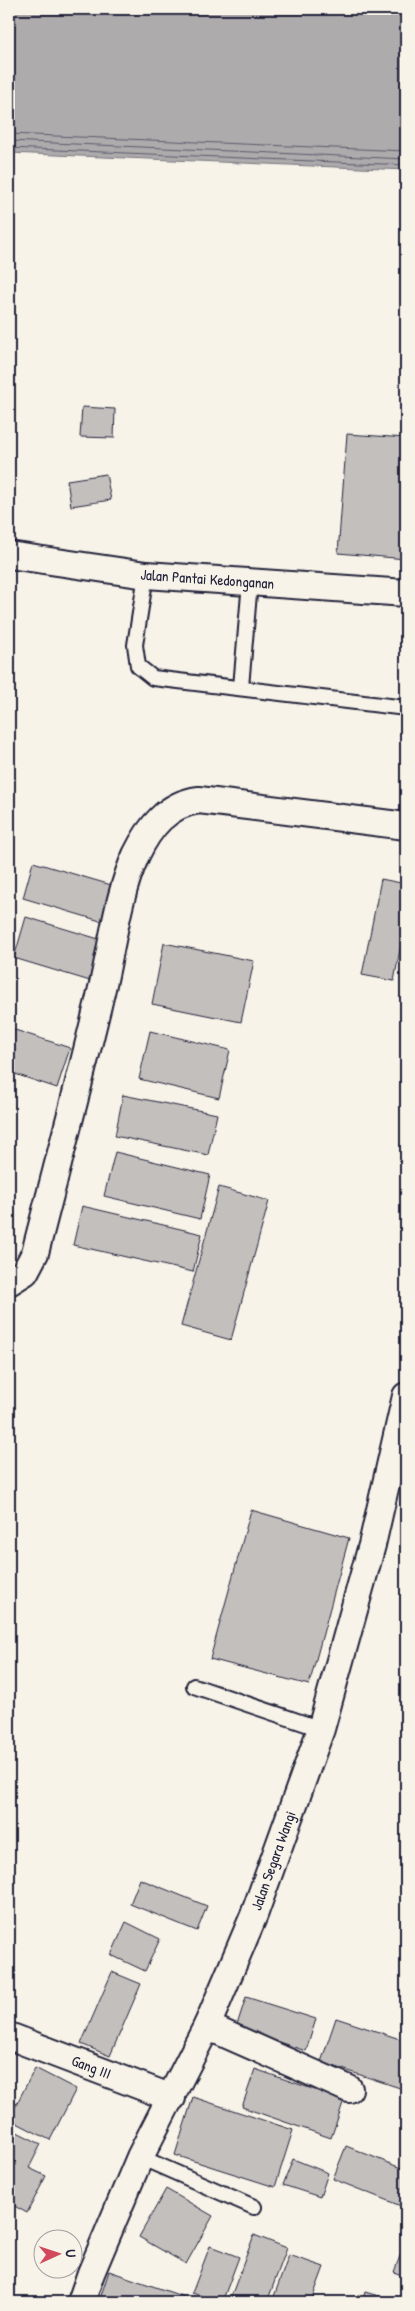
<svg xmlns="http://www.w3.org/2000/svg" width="415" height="2311" viewBox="0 0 415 2311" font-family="'Patrick Hand',sans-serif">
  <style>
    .water { fill: #aeabad; stroke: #76747f }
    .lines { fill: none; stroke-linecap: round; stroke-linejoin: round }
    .shore { stroke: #5a5969; stroke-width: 1 }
    .building { fill: #c2bfbd; stroke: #22223b }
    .lane-casing { stroke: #22223b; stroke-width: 18 }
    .street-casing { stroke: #22223b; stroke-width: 30 }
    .lane { stroke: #f7f3e8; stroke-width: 14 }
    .street { stroke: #f7f3e8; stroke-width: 26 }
    .labels { text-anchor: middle; stroke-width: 4; stroke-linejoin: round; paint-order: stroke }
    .street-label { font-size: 15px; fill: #22223b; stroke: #f7f3e8 }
  </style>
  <rect width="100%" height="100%" fill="#f7f3e8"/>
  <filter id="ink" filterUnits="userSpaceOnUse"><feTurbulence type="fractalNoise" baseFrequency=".02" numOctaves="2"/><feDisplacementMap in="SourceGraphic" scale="10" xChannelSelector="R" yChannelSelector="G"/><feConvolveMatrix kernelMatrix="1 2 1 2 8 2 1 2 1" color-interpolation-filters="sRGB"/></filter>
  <g filter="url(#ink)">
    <path class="water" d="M9 9H406V170L9 153Z"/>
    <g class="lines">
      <path class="shore" d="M9 134 406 151
        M9 141 406 159
        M9 148 406 165"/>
    </g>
    <path class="building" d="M82 407 115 409 114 438 80 437Z
      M347 434 406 438V559L338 553Z
      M106 474 111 500 71 506 67 480Z
      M33 862 118 887 107 923 23 898Z
      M381 879 406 884V918L394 981 362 975Z
      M26 917 102 940 90 981 14 958Z
      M164 943 254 961 241 1022 152 1004Z
      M9 1028 70 1048 57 1088 9 1072Z
      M150 1031 230 1050 219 1098 139 1079Z
      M123 1095 217 1114 208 1155 115 1136Z
      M115 1152 210 1175 200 1219 104 1196Z
      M219 1187 269 1201 231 1340 181 1326Z
      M82 1206 202 1234 193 1272 73 1245Z
      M251 1510 349 1538 309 1685 210 1659Z
      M140 1879 207 1906 197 1931 130 1904Z
      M126 1922 160 1939 145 1971 111 1955Z
      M112 1972 141 1984 110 2056 81 2044Z
      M246 1997 316 2019 306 2051 236 2028Z
      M336 2018 406 2041V2090L321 2062Z
      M35 2068 76 2089 50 2140 9 2119Z
      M255 2069 344 2100 331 2138 242 2107Z
      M193 2097 293 2130 275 2187 175 2155Z
      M11 2129 41 2144 29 2168 46 2176 27 2213 9 2203V2134Z
      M346 2146 406 2170V2208L333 2179Z
      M293 2159 328 2173 320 2197 283 2185Z
      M166 2189 213 2216 186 2264 139 2237Z
      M254 2235 287 2248 267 2302H229Z
      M406 2240V2277L394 2272Z
      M210 2246 239 2257 222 2302 192 2293Z
      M289 2255 324 2267 311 2302H272Z
      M109 2271 199 2302H99Z
      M365 2292 399 2302H362Z"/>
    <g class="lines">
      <defs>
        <path id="lane" d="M146 575 135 645 138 666 153 678 406 708
          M241 687 250 582
          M194 1686 321 1729
          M140 2157 254 2207"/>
        <g id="street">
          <path id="s1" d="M9 555 146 575 406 593"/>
          <path d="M9 1282 25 1272 35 1253C58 1163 82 1074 103 984 113 941 118 895 136 855 149 828 167 804 199 800L406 826"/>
          <path d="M207 2026 349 2089"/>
          <path id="s2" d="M9 2036 172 2098"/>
          <path id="s3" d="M81 2302 91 2273 140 2157 207 2026 254 1915 321 1729 372 1545 406 1396"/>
        </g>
      </defs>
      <use href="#lane" class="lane-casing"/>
      <use href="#street" class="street-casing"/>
      <use href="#lane" class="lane"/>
      <use href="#street" class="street"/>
    </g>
  </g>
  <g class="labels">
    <g class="street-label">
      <text dy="5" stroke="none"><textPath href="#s1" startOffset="200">Jalan Pantai Kedonganan</textPath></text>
      <text dy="5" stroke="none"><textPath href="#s3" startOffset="482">Jalan Segara Wangi</textPath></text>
      <text dy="5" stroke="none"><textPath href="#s2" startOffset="88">Gang III</textPath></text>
    </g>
  </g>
  <rect width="415" height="2311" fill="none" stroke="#f7f3e8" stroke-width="30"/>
  <rect x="15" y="15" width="385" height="2281" fill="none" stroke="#22223b" stroke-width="2" filter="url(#ink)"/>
  <g transform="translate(58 2254) rotate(87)"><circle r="24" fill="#f7f3e8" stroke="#a29fa3"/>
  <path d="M0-4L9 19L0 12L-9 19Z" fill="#d1495b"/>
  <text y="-8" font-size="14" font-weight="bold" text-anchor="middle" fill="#22223b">U</text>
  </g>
</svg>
